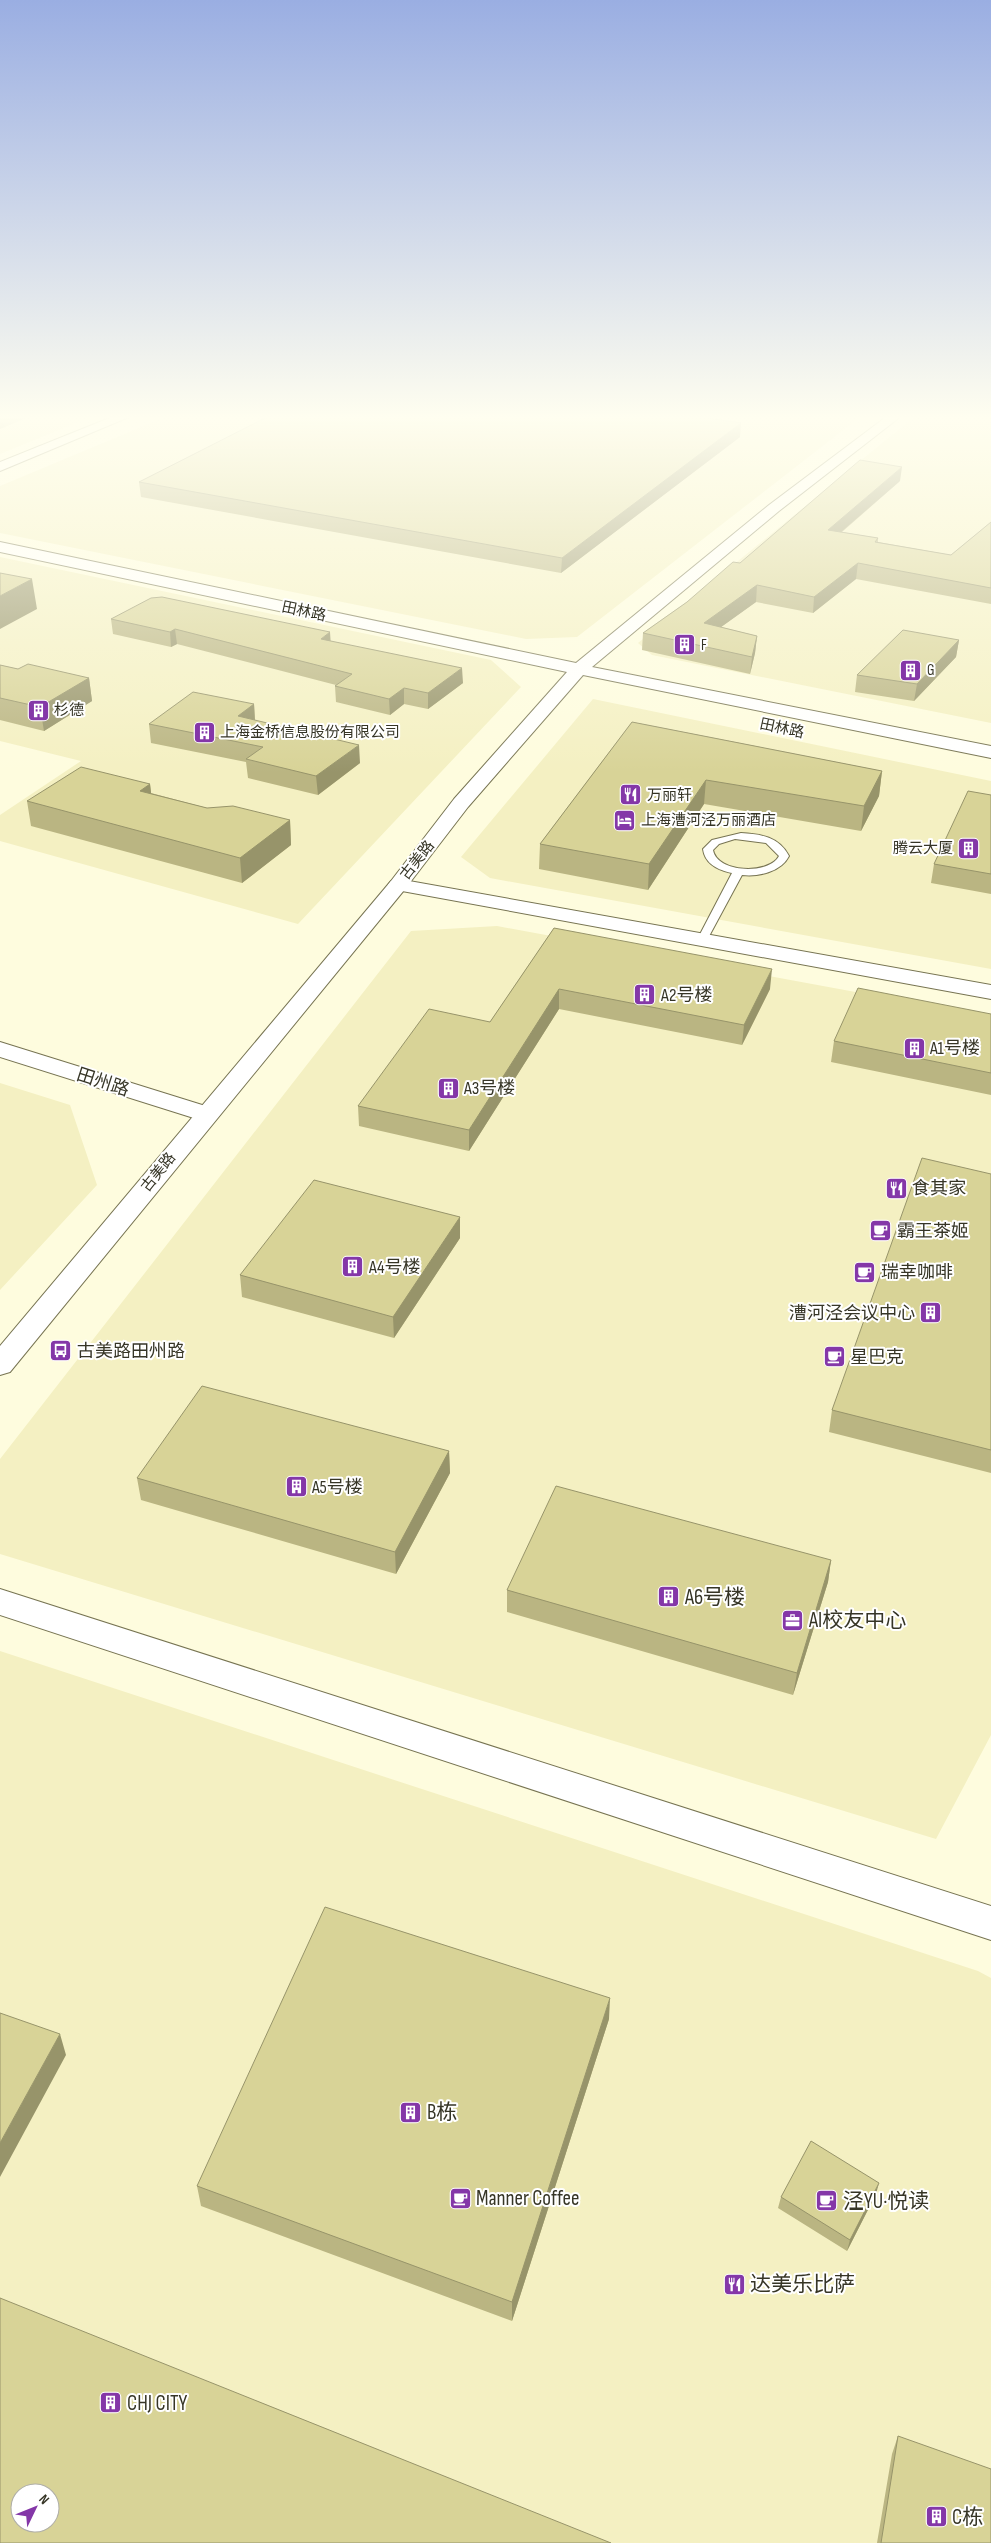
<svg xmlns="http://www.w3.org/2000/svg" width="991" height="2543" viewBox="0 0 991 2543" font-family="'Sofia Sans Condensed','Noto Sans SC',sans-serif">
  <style>
    .built { fill: #f4f0c2; fill-rule: evenodd }
    .lines { fill: none; stroke-linecap: round; stroke-linejoin: round }
    .service-casing { stroke: #777452; stroke-width: 2 }
    .minor-casing { stroke: #777452; stroke-width: 2 }
    .tertiary-casing { stroke: #777452; stroke-width: 2 }
    .secondary-casing { stroke: #777452; stroke-width: 2 }
    .service { fill: #fff; fill-rule: evenodd }
    .minor { fill: #fff; fill-rule: evenodd }
    .tertiary { fill: #fff; fill-rule: evenodd }
    .secondary { fill: #fff; fill-rule: evenodd }
    .wall { fill: #bab582 }
    .shaded-wall { fill: #97946a }
    .building { fill: #d8d397; stroke: #97946a; fill-rule: evenodd }
    .labels { text-anchor: middle; stroke-width: 4; stroke-linejoin: round; paint-order: stroke }
    .far-street-label { font-size: 15px; fill: #363526; stroke: #fff }
    .far-poi-label { font-size: 15px; fill: #363526; stroke: #fff; text-anchor: start }
    .poi-label { font-size: 18px; fill: #363526; stroke: #fff; text-anchor: start }
    .street-label { font-size: 18px; fill: #363526; stroke: #fff }
    .near-poi-label { font-size: 21px; fill: #363526; stroke: #fff; text-anchor: start }
  </style>
  <rect width="100%" height="100%" fill="#fefcde"/>
  <path class="built" d="M0 417H91L0 454Z
    M165 417H860L577 637 526 639 0 533V486Z
    M914 417H991V723L652 655 638 643Z
    M0 557 491 660 521 687 298 924 0 841V815L81 761 0 741Z
    M593 699 991 781V969L490 878 461 857Z
    M497 926 991 1017V1735L936 1839 0 1554V1459L411 931Z
    M0 1083 70 1105 97 1185 0 1290Z
    M0 1651 978 1971 991 1978V2543H0ZM20 2493H50V2523H20Z"/>
  <g class="lines">
    <defs>
      <path id="service" d="M741 833C761 834 779 837 789 856 781 872 758 877 742 875L707 940 706 942H698L697 940 732 873C718 870 705 864 703 849L712 840ZM735 839 766 843 779 856C769 875 717 873 713 850L719 844Z"/>
      <path id="minor" d="M398 879 991 985V999L391 889 388 885 391 881Z
        M0 1042 215 1109 218 1114 215 1119 206 1121 197 1119 0 1057Z
        M0 1589 991 1906V1940L0 1615Z"/>
      <path id="tertiary" d="M886 417H900L779 511 592 667 991 746V758L583 675 468 807 405 889 10 1372 0 1375V1346L391 881 454 799 567 672 0 552V542L576 663 769 505Z"/>
      <path id="secondary" d="M112 417H129L0 471V462Z"/>
    </defs>
    <use href="#service" class="service-casing"/>
    <use href="#minor" class="minor-casing"/>
    <use href="#tertiary" class="tertiary-casing"/>
    <use href="#secondary" class="secondary-casing"/>
    <use href="#service" class="service"/>
    <use href="#minor" class="minor"/>
    <use href="#tertiary" class="tertiary"/>
    <use href="#secondary" class="secondary"/>
  </g>
  <path class="wall" d="M740 437 561 573 141 497 139 482Z
    M900 481 842 532 878 538V542L951 555 991 522V604L856 579 813 613 756 602 721 627 757 636 755 653 750 674 642 650 643 633 687 602 740 563Z
    M111 619 331 641 463 683 428 709 404 704 390 715 336 702 335 686 336 685 177 644 171 647 113 634Z
    M959 640 956 657 914 701 855 692 857 675Z
    M0 665 18 669 89 678 92 701 44 731 0 720Z
    M254 704 255 720 360 763 318 795 248 778 246 762 151 743 149 724Z
    M632 722 882 771 879 796 861 831 704 804 648 890 539 869 540 844Z
    M150 784 151 793 207 808 290 820 291 845 242 883 31 826 27 801Z
    M991 795V894L931 883 934 864Z
    M554 928 770 989 742 1045 559 1009 469 1151 359 1126 358 1106 490 1022Z
    M991 1014V1095L831 1062 834 1041Z
    M991 1174V1473L829 1432 832 1410Z
    M460 1217V1238L394 1338 242 1297 240 1275Z
    M449 1451 450 1473 396 1574 141 1500 137 1478Z
    M831 1560 828 1582 793 1695 507 1612V1590Z
    M609 2019 512 2321 201 2206 197 2186Z
    M876 2194 847 2251 778 2208 781 2197Z
    M898 2436 991 2543H877L892 2454Z"/>
  <path class="shaded-wall" d="M0 417H28L0 429Z
    M741 423 740 437 561 573 562 558Z
    M902 467 900 481 826 545 828 530Z
    M858 563 856 579 813 613 814 597Z
    M32 579 37 609 0 629V596Z
    M757 585 756 602 703 640 704 623Z
    M175 629 177 644 171 647 170 632Z
    M330 632 331 647 321 639Z
    M757 636 755 653 750 674 752 657Z
    M959 640 956 657 914 701 917 684Z
    M462 668 463 683 428 709V693Z
    M89 678 92 701 44 731 40 707Z
    M404 688V704L390 715 389 699Z
    M254 704 255 722 238 716Z
    M359 745 360 763 318 795 316 776Z
    M882 771 879 796 861 831 864 806Z
    M706 780 704 804 648 890 649 864Z
    M150 784 153 809 140 791Z
    M290 820 291 845 242 883 240 858Z
    M772 969 770 989 742 1045 744 1025Z
    M559 989V1009L469 1151V1130Z
    M460 1217V1238L394 1338 393 1317Z
    M449 1451 450 1473 396 1574 395 1552Z
    M831 1560 828 1582 793 1695 797 1673Z
    M610 1998 609 2019 512 2321V2302Z
    M60 2034 66 2055 0 2177V2143Z
    M879 2183 876 2194 847 2251 850 2240Z"/>
  <path class="building" d="M267 417H701L741 423 562 558 139 482Z
    M860 460 902 467 828 530 878 538 875 542 951 555 991 522V588L858 563 814 597 757 585 704 623 757 636 752 657 643 633 687 602 733 562 740 563Z
    M0 573 32 579 0 596Z
    M162 597 330 632 321 639 462 668 428 693 404 688 389 699 335 686 352 674 175 629 170 632 111 619 151 598Z
    M903 630 959 640 917 684 857 675Z
    M28 664 89 678 40 707 0 698V665L18 669Z
    M193 692 254 704 238 716 359 745 316 776 246 759 263 747 149 724Z
    M632 722 882 771 864 806 706 780 649 864 540 844Z
    M81 767 150 784 140 791 207 808 233 806 290 820 240 858 27 801Z
    M968 791 991 795V874L934 864Z
    M554 928 772 969 744 1025 559 989 469 1130 358 1106 429 1009 490 1022Z
    M858 988 991 1014V1073L834 1041Z
    M922 1158 991 1174V1450L832 1410Z
    M314 1180 460 1217 393 1317 240 1275Z
    M202 1386 449 1451 395 1552 137 1478Z
    M556 1486 831 1560 797 1673 507 1590Z
    M325 1907 610 1998 512 2302 197 2186Z
    M0 2013 60 2034 0 2143Z
    M811 2141 879 2183 850 2240 781 2197Z
    M0 2298 611 2543H0ZM20 2493H50V2523H20Z
    M898 2436 991 2469V2543H881Z"/>
  <linearGradient id="sky" x2="0" y2="1"><stop stop-color="#9aaee2"/><stop offset="0.54" stop-color="#fffef0"/><stop offset="1" stop-color="#fffef0" stop-opacity="0"/></linearGradient>
  <rect width="991" height="773" fill="url(#sky)"/>
  <defs>
    <symbol id="building-square" viewBox="-11 -11 22 22"><rect x="-9" y="-9" width="18" height="18" rx="4" fill="#8437a8" stroke="#fff"/><path d="M-4-6H4V6H1V3H-1V6H-4ZM-2.5-4.3h1.7v1.8h-1.7ZM.8-4.3h1.7v1.8H.8ZM-2.5-1h1.7V.8h-1.7ZM.8-1h1.7V.8H.8Z" fill="#fff"/></symbol>
    <symbol id="restaurant-square" viewBox="-11 -11 22 22"><rect x="-9" y="-9" width="18" height="18" rx="4" fill="#8437a8" stroke="#fff"/><path d="M-5-6h1v4h1v-4h1v4h1v-4h1v5L-1.5 .5V6h-2V.5L-5-1ZM5-6V6H3V1.5H1.5Q1.5-4 5-6Z" fill="#fff"/></symbol>
    <symbol id="hotel-square" viewBox="-11 -11 22 22"><rect x="-9" y="-9" width="18" height="18" rx="4" fill="#8437a8" stroke="#fff"/><path d="M-6-4.5h1.5V1H6V5H4.5V3h-9V5H-6ZM-4 0a1.8 1.8 0 1 1 3.6 0ZM.5 0V-2.5h3Q6-2.5 6 0Z" fill="#fff"/></symbol>
    <symbol id="cafe-square" viewBox="-11 -11 22 22"><rect x="-9" y="-9" width="18" height="18" rx="4" fill="#8437a8" stroke="#fff"/><path d="M-5.5-4.5H6V0H3Q3 3.5 0 3.5H-2.5Q-5.5 3.5-5.5 0ZM3-3.2v2h1.7v-2ZM-6 4.5H4V6H-6Z" fill="#fff"/></symbol>
    <symbol id="bus-square" viewBox="-11 -11 22 22"><rect x="-9" y="-9" width="18" height="18" rx="4" fill="#8437a8" stroke="#fff"/><path d="M-5-6H5V4H4V6H2V4H-2V6H-4V4H-5ZM-3.5-4V0h7V-4ZM-3.5 1.2v1.5H-2V1.2ZM2 1.2v1.5H3.5V1.2Z" fill="#fff"/></symbol>
    <symbol id="office-square" viewBox="-11 -11 22 22"><rect x="-9" y="-9" width="18" height="18" rx="4" fill="#8437a8" stroke="#fff"/><path d="M-6-3h4V-5.5h4V-3h4V5H-6ZM-1-4.5V-3h2v-1.5ZM-6 0V1H6V0Z" fill="#fff"/></symbol>
  </defs>
  <g fill-rule="evenodd">
    <use href="#building-square" x="672" y="632" width="25" height="25"/>
    <use href="#building-square" x="898" y="658" width="25" height="25"/>
    <use href="#building-square" x="26" y="698" width="25" height="25"/>
    <use href="#building-square" x="192" y="720" width="25" height="25"/>
    <use href="#restaurant-square" x="618" y="782" width="25" height="25"/>
    <use href="#hotel-square" x="612" y="808" width="25" height="25"/>
    <use href="#building-square" x="956" y="836" width="25" height="25"/>
    <use href="#building-square" x="632" y="982" width="25" height="25"/>
    <use href="#building-square" x="902" y="1036" width="25" height="25"/>
    <use href="#building-square" x="436" y="1076" width="25" height="25"/>
    <use href="#restaurant-square" x="884" y="1176" width="25" height="25"/>
    <use href="#cafe-square" x="868" y="1218" width="25" height="25"/>
    <use href="#building-square" x="340" y="1254" width="25" height="25"/>
    <use href="#cafe-square" x="852" y="1260" width="25" height="25"/>
    <use href="#building-square" x="918" y="1300" width="25" height="25"/>
    <use href="#bus-square" x="48" y="1338" width="25" height="25"/>
    <use href="#cafe-square" x="822" y="1344" width="25" height="25"/>
    <use href="#building-square" x="284" y="1474" width="25" height="25"/>
    <use href="#building-square" x="656" y="1584" width="25" height="25"/>
    <use href="#office-square" x="780" y="1608" width="25" height="25"/>
    <use href="#building-square" x="398" y="2100" width="25" height="25"/>
    <use href="#cafe-square" x="448" y="2186" width="25" height="25"/>
    <use href="#cafe-square" x="814" y="2188" width="25" height="25"/>
    <use href="#restaurant-square" x="722" y="2272" width="25" height="25"/>
    <use href="#building-square" x="98" y="2390" width="25" height="25"/>
    <use href="#building-square" x="924" y="2504" width="25" height="25"/>
  </g>
  <g class="labels">
    <g class="far-street-label">
      <text transform="translate(304 611) rotate(12)" y="5">田林路</text>
      <text transform="translate(782 728) rotate(12)" y="5">田林路</text>
      <text transform="translate(417 860) rotate(-52)" y="5">古美路</text>
      <text transform="translate(158 1172) rotate(-51)" y="5">古美路</text>
    </g>
    <g class="far-poi-label">
      <text x="701" y="650">F</text>
      <text x="927" y="675">G</text>
      <text x="54" y="715">杉德</text>
      <text x="220" y="737">上海金桥信息股份有限公司</text>
      <text x="647" y="800">万丽轩</text>
      <text x="641" y="825">上海漕河泾万丽酒店</text>
      <text x="953" y="853" text-anchor="end">腾云大厦</text>
    </g>
    <g class="poi-label">
      <text x="661" y="1001">A2号楼</text>
      <text x="930" y="1054">A1号楼</text>
      <text x="464" y="1094">A3号楼</text>
      <text x="912" y="1194">食其家</text>
      <text x="897" y="1237">霸王茶姬</text>
      <text x="369" y="1273">A4号楼</text>
      <text x="881" y="1278">瑞幸咖啡</text>
      <text x="915" y="1319" text-anchor="end">漕河泾会议中心</text>
      <text x="77" y="1357">古美路田州路</text>
      <text x="850" y="1363">星巴克</text>
      <text x="312" y="1493">A5号楼</text>
    </g>
    <g class="street-label">
      <text transform="translate(103 1082) rotate(18)" y="6">田州路</text>
    </g>
    <g class="near-poi-label">
      <text x="685" y="1604">A6号楼</text>
      <text x="809" y="1627">AI校友中心</text>
      <text x="427" y="2119">B栋</text>
      <text x="476" y="2205">Manner Coffee</text>
      <text x="843" y="2208">泾YU·悦读</text>
      <text x="750" y="2291">达美乐比萨</text>
      <text x="127" y="2410">CHJ CITY</text>
      <text x="952" y="2524">C栋</text>
    </g>
  </g>
  <g transform="translate(35 2508) rotate(47)"><circle r="24" fill="#ffffff" stroke="#afaea8"/>
  <path d="M0-4L9 19L0 12L-9 19Z" fill="#8437a8"/>
  <text y="-8" font-size="14" font-weight="bold" text-anchor="middle" fill="#363526">N</text>
  </g>
</svg>
